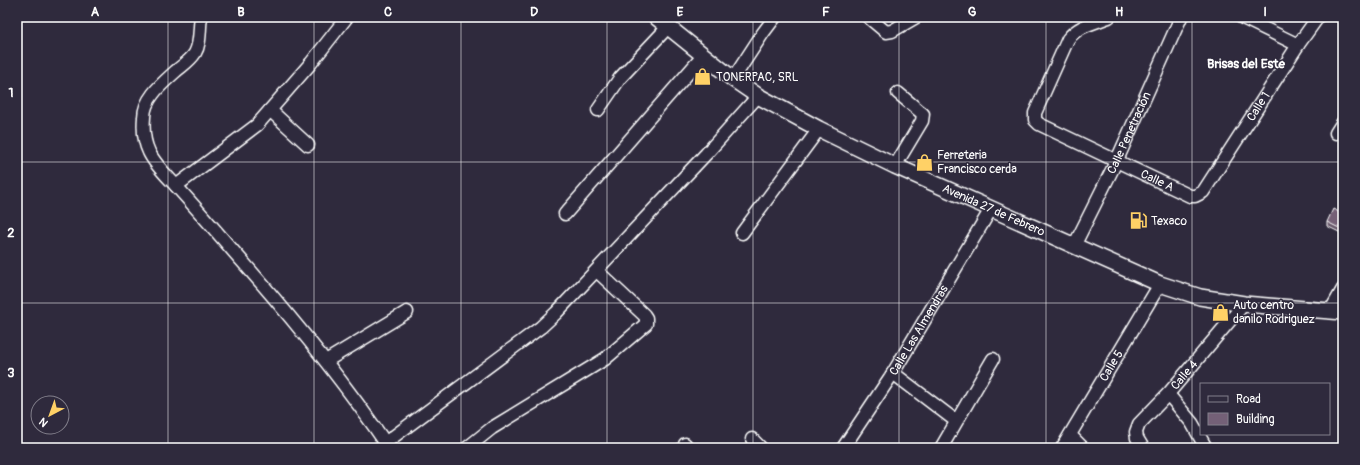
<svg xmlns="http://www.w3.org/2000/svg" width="1360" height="465" viewBox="0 0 1360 465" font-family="Pangolin,sans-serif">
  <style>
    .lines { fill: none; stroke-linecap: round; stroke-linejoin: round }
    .minor-casing { stroke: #fff; stroke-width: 15 }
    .major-casing { stroke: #fff; stroke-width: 18 }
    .minor { stroke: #2f2a3d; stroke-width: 12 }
    .major { stroke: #2f2a3d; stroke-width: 15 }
    .wall { fill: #645366; stroke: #fff }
    .building { fill: #746077; stroke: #fff }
    .grid { fill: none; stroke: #fff; stroke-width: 1; stroke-opacity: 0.55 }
    .labels { text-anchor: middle; stroke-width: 3; stroke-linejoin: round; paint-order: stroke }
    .poi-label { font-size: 12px; fill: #fff; stroke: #2f2a3d; text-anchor: start }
    .street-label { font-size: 12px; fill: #fff; stroke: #2f2a3d }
    .neighbourhood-label { font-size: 13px; font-weight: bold; fill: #fff; stroke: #2f2a3d }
    .neatline { fill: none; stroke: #fff; stroke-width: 1.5 }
    .grid-label { font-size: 13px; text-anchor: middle; font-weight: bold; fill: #fff }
  </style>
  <rect width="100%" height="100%" fill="#2f2a3d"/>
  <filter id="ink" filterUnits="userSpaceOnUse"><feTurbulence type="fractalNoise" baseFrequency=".025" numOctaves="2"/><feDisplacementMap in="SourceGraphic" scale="8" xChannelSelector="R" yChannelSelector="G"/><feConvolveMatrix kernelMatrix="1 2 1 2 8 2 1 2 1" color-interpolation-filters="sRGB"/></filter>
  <g filter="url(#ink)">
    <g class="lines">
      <defs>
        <g id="minor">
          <path d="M201 17C199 28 201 43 195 53 190 61 183 65 176 71 163 83 144 98 144 117 143 128 144 142 149 152 155 165 168 177 177 187 197 209 216 231 235 253 290 315 342 379 389 448"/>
          <path d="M868 17 886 32 892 31 916 17"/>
          <path id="s1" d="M1109 17C1093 23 1078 26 1068 39L1035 113V120L1039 124 1190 196H1195L1203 192 1298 45 1318 17"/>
          <path d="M1241 17 1298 45"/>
          <path d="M733 79 763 33 775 17"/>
          <path d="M270 110 308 145"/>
          <path d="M598 110 620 78 668 27"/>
          <path d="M1336 133 1343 122"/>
          <path d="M895 166 922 121 923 114 898 93"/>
          <path d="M176 186 257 125 311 63 347 17"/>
          <path d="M565 214 703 56"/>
          <path d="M742 233 819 129"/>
          <path id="s2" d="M1074 246 1117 160 1181 17"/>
          <path d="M1331 310 1343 289"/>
          <path d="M326 361 407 312"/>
          <path d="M893 373 956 421"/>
          <path d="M1168 394 1192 423 1206 448"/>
          <path d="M1070 435 1083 448"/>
          <path d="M752 439 761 448"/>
          <path d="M385 443 541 327 556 313 706 154 758 96"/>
          <path d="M685 444 688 448"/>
          <path d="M467 448 492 428 605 359 646 324V318L644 315 597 271"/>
          <path id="s3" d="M843 448 893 373 991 209"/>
          <path d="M941 448 993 359"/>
          <path id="s4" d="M1062 448 1160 284"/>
          <path id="s5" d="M1143 448 1137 438 1136 432 1139 424 1168 394 1244 304"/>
        </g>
        <g id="major">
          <path id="s6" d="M656 17 733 79 758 96 819 129 895 166 1160 284 1200 297 1244 304 1343 312"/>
        </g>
      </defs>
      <use href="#minor" class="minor-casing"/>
      <use href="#major" class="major-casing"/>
      <use href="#minor" class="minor"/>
      <use href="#major" class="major"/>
    </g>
    <path class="wall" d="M1343 214V234L1327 226V222Z"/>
    <path class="building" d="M1333 209 1343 214V230L1327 222Z"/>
  </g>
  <path class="grid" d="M168 17V448M314 17V448M461 17V448M607 17V448M753 17V448M899 17V448M1046 17V448M1192 17V448M17 162H1343M17 303H1343"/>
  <defs>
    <symbol id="shop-bare" viewBox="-9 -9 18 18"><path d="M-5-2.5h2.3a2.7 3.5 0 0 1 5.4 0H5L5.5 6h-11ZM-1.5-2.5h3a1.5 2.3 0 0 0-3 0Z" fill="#ffd166" stroke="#2f2a3d" stroke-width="2.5" paint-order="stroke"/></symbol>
    <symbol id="fuel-bare" viewBox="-9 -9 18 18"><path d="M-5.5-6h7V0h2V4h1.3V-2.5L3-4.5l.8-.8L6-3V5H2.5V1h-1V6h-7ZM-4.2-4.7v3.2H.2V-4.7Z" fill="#ffd166" stroke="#2f2a3d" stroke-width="2.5" paint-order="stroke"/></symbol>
  </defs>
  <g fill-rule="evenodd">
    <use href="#shop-bare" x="690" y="64" width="25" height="25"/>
    <use href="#shop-bare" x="912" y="150" width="25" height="25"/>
    <use href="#fuel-bare" x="1126" y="208" width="25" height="25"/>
    <use href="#shop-bare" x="1208" y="300" width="25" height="25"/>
  </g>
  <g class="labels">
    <g class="poi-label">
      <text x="716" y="81">TONERPAC, SRL</text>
      <text x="937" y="159">Ferreteria<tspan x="937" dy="14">Francisco cerda</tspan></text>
      <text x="1151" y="225">Texaco</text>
      <text x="1233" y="309">Auto centro<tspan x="1233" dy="14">danilo Rodriguez</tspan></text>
    </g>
    <g class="street-label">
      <text dy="4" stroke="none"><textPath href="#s1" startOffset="424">Calle 1</textPath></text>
      <text dy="4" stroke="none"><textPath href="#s2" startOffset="126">Calle Penetración</textPath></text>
      <text dy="4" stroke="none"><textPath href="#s1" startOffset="272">Calle A</textPath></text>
      <text dy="4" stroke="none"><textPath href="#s6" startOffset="391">Avenida 27 de Febrero</textPath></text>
      <text dy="4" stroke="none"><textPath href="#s3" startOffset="140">Calle Las Almendras</textPath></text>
      <text dy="4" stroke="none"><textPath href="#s4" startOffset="96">Calle 5</textPath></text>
      <text dy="4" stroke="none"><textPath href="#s5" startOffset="93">Calle 4</textPath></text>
    </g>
    <g class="neighbourhood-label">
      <text x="1246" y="68">Brisas del Este</text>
    </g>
  </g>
  <rect width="1360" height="465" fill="none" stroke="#2f2a3d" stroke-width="44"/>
  <rect x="1200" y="383" width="130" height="52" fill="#2f2a3d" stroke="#827f8b"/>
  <rect x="1208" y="396" width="20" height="6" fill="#2f2a3d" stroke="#827f8b"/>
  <text x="1236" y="403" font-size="12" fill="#ffffff">Road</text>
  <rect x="1208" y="413" width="20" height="12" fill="#746077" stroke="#827f8b"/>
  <text x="1236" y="423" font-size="12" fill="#ffffff">Building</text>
  <g transform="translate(50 415) rotate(221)"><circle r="19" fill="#2f2a3d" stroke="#827f8b"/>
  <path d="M0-3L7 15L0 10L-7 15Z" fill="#ffd166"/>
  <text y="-6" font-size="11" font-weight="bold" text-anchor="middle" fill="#ffffff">N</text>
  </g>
  <rect x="22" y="22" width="1316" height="421" class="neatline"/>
  <g class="grid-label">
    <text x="95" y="16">A</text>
    <text x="241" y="16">B</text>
    <text x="388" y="16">C</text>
    <text x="534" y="16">D</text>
    <text x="680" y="16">E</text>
    <text x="826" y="16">F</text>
    <text x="972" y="16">G</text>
    <text x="1119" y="16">H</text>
    <text x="1265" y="16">I</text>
    <text x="11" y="97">1</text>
    <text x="11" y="237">2</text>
    <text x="11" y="377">3</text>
  </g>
</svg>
